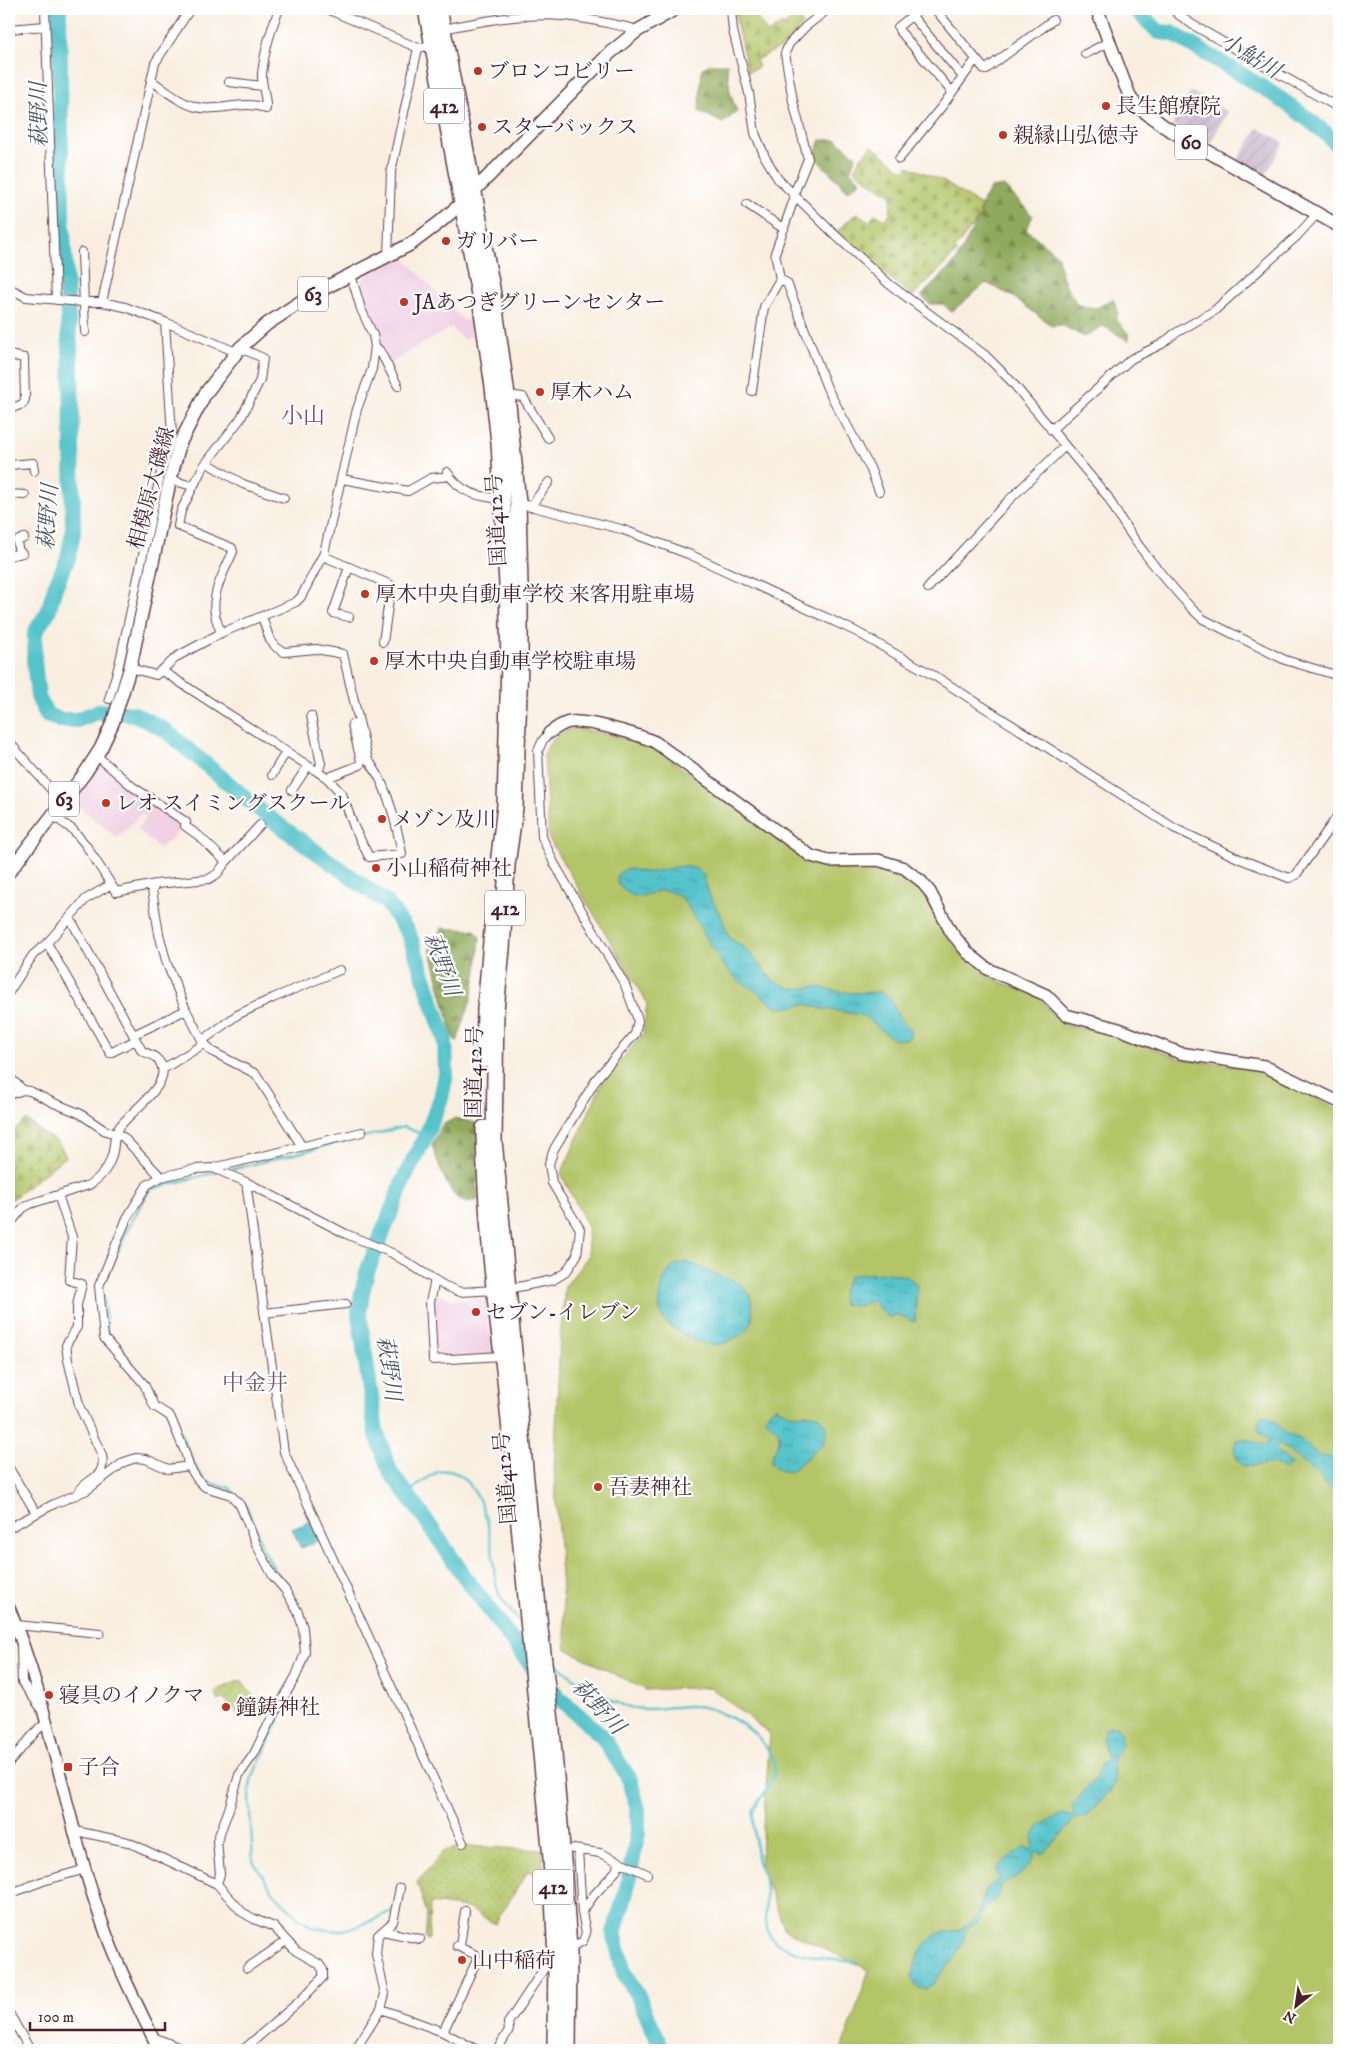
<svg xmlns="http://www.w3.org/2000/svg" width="1348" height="2059" viewBox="0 0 1348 2059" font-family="'IM FELL DW Pica','Noto Serif JP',serif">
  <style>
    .built { fill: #f0d0e4 }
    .industrial { fill: url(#industrial-furrows) }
    .grass { fill: #b4c567; stroke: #7f7249 }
    .forest { fill: url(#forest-firs); stroke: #6c6444 }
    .cemetery { fill: url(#cemetery-stones); stroke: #7f7249 }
    .park { fill: url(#park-dots); stroke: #7f7249 }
    .water { fill: url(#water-ripples); stroke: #50717a }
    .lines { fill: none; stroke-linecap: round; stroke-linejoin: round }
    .stream { stroke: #55c3ca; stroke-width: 2.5 }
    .river { stroke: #55c3ca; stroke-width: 16 }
    .street-casing { stroke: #643e46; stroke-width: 10 }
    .secondary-casing { stroke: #643e46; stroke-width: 14 }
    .primary-casing { stroke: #643e46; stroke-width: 15 }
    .highway-casing { stroke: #643e46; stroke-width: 18 }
    .street { stroke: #fff; stroke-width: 8 }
    .secondary { stroke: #fff; stroke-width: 11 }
    .primary { stroke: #fff; stroke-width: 12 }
    .highway { stroke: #fff; stroke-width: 15 }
    .poi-dot { fill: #c8321e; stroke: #fff; stroke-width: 2 }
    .labels { text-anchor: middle; stroke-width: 4.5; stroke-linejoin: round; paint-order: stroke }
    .shield { fill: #fff; stroke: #80626b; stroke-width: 1 }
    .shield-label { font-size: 20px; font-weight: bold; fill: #4a1f2b }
    .poi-label { font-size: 21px; fill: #4a1f2b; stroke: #fff; text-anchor: start }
    .street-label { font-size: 21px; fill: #4a1f2b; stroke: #fff }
    .water-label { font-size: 22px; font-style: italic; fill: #4e5863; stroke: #fff }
    .neighbourhood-label { font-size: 22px; fill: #755066; stroke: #fff }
  </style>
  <defs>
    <pattern id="industrial-furrows" width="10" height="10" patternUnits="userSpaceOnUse" patternTransform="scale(1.25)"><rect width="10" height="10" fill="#cebed1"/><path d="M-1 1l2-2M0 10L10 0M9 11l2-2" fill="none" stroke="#b2a3b4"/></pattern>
    <pattern id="forest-firs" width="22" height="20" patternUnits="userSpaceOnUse" patternTransform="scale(1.25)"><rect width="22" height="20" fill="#8faa5c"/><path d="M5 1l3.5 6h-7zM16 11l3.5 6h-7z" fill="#778a4c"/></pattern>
    <pattern id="cemetery-stones" width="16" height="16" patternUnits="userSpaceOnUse" patternTransform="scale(1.25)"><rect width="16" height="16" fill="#b4c567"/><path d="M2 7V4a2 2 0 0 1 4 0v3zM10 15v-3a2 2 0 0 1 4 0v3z" fill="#9ca95a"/></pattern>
    <pattern id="park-dots" width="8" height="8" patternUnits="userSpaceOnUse" patternTransform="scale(1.25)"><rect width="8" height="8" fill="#b4c567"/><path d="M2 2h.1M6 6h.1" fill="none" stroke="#9ca95a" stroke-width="1.8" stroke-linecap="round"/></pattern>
    <pattern id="water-ripples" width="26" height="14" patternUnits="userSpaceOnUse" patternTransform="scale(1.25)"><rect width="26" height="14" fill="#55c3ca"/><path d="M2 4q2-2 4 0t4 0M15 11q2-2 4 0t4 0" fill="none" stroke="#489ea4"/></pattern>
  </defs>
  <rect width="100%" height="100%" fill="#fff"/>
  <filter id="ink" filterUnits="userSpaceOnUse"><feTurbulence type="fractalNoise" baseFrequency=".02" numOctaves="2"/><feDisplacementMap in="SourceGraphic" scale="10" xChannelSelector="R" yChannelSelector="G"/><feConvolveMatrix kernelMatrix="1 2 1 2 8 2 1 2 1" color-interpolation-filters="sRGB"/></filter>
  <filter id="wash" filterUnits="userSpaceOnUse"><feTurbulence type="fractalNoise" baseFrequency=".0096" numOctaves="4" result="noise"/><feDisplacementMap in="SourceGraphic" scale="20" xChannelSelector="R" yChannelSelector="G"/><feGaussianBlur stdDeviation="1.12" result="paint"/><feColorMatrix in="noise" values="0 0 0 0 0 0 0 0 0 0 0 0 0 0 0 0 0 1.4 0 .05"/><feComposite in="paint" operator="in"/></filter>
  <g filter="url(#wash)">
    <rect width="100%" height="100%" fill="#f9eee0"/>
    <path class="built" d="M402 256 463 320 473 319 475 333 464 340 451 327 389 364 378 341 376 332 360 295 358 287 365 276Z
      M99 763H101L183 825 171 840 159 848 138 830V827L147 818 142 813 118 837 115 836 71 800Z
      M433 1293 452 1300 482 1298 486 1302 493 1355 437 1357 435 1356Z"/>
    <path class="industrial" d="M1191 91 1228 112 1209 145 1172 125Z
      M1258 128 1284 143 1264 177 1237 161Z"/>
    <path class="grass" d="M575 728 631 739 661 752 806 860C814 863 822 867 831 868 861 870 879 859 908 877 930 891 934 920 949 940 962 956 979 972 998 981 1011 986 1025 990 1037 997 1049 1004 1053 1019 1067 1025 1078 1029 1092 1028 1104 1031 1130 1037 1154 1050 1179 1058 1203 1064 1227 1062 1250 1068 1282 1076 1310 1094 1339 1110V2050H842L869 1970 785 1930 760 1866 770 1734 710 1687 646 1690 566 1649 554 1471 560 1339 565 1287 588 1256 587 1225 561 1174 602 1083 643 1034 647 1003 549 839 544 755C550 739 559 732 575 728Z"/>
    <path class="forest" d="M711 64H727L730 93 737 112 723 123 699 111 702 68Z
      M821 140H837L856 156 850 171 861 181 848 191 816 159V151Z
      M1004 186 1033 216 1026 229 1058 256C1060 276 1067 289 1078 305L1096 308 1113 299 1118 313 1116 319 1128 333 1129 341 1103 326 1084 337 1062 325 1052 326 1012 296 986 283 951 312 943 304H929L921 296 956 261 980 215 983 199 991 188Z
      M442 928 475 930 480 937 477 971 471 1000 457 1042 453 1037 430 948Z
      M455 1118 476 1123 478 1200C472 1201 466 1203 462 1201 448 1196 437 1159 432 1145L442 1125Z"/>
    <path class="cemetery" d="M735 9H751L768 34 782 24 784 26 795 16 803 24 787 44 756 60 759 67 748 72 738 30Z
      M872 146 898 167 906 171 908 166 943 181 980 205V215L975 223 955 248 957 252 912 297 836 232 857 213 869 222 875 214 885 220 890 214 892 195 874 185 854 170 861 157Z
      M25 1121H28L45 1135 58 1142 66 1156 9 1202V1125L15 1130Z"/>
    <path class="park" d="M241 1680 253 1695 240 1715 223 1699 219 1701 215 1694 217 1690Z
      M464 1846 543 1850V1872L528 1871 495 1924 468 1908 430 1903 429 1938 428 1940 425 1939 427 1914 417 1882 444 1851Z"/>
    <path class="water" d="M683 866 698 869 703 874 710 897 722 918 729 937 748 951 773 981 793 989 816 987 850 993 881 992 890 998 900 1019 910 1029V1037L907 1039 894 1040 865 1017 856 1014 823 1009 806 1004 783 1008 775 1006 753 989 739 981 724 967 683 899C659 883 657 895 635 897L623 890 617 882 618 874C630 863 638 874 651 872 662 871 672 867 683 866Z
      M685 1262C696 1264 703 1270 713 1274 731 1280 749 1283 752 1304 754 1317 753 1327 742 1334 735 1338 729 1342 721 1344 711 1346 700 1343 692 1339 682 1333 671 1329 664 1319 653 1304 661 1279 673 1266Z
      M886 1273C898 1275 911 1274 917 1286L915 1322C907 1320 901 1315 894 1315L891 1318C882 1314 880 1307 872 1301L857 1306 843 1305 842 1291 850 1275Z
      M776 1407 792 1415 809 1414 818 1415 826 1425 827 1430 823 1444 790 1472 778 1470 771 1463C770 1452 782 1445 779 1434 776 1424 754 1419 776 1407Z
      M1266 1416 1272 1419 1285 1433 1302 1440 1318 1455 1339 1460V1496L1331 1490 1319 1475 1279 1444 1275 1450 1291 1463 1290 1466 1286 1470C1280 1468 1276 1465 1271 1464 1255 1462 1239 1478 1234 1448L1237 1440 1246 1439 1266 1446 1269 1440 1260 1433 1257 1425 1261 1418Z
      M312 1521 320 1540 301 1548 292 1529Z
      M1110 1726 1117 1727C1125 1735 1124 1751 1113 1756L1115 1783 1110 1791 1085 1817 1074 1819C1072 1823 1047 1851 1042 1854L1037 1851C1033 1855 1035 1857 1032 1861 1022 1875 1016 1877 1002 1883L998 1898 987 1904 978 1922 966 1929 964 1933V1942L952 1961 933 1984 925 1989 918 1988 911 1978C914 1964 923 1942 936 1935 943 1931 953 1932 960 1930 964 1925 972 1922 976 1917 982 1910 982 1898 985 1889L999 1879 996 1870 1000 1864 1023 1848 1030 1849 1034 1847 1032 1837 1041 1825 1062 1814 1070 1816 1074 1814 1072 1805 1096 1778 1100 1766 1107 1758 1102 1739 1106 1728Z"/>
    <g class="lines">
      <path class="stream" d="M225 1171 404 1127 426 1136
        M109 1272 131 1222 150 1189 217 1172
        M103 1293 108 1336 113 1343
        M119 1349 147 1381 157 1402 172 1413 197 1471 207 1482 229 1488 245 1504 255 1525 261 1545 275 1571 285 1583 292 1595
        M406 1495C426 1479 444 1457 467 1482 488 1505 491 1538 494 1567 495 1576 495 1585 499 1594 504 1605 514 1615 522 1624
        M301 1611C312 1629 311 1651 302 1670
        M550 1657C567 1677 607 1702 633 1708 653 1712 674 1705 694 1706 711 1706 742 1722 755 1734 760 1738 765 1746 769 1752 786 1779 760 1791 753 1813 752 1816 757 1856 758 1862 760 1868 764 1873 765 1879 768 1896 763 1915 768 1932 774 1954 837 1961 858 1962
        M296 1684 251 1780 249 1796 253 1861 273 1892 300 1920 315 1928 337 1931 357 1927 392 1911"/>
      <path class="river" d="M59 9 62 216 71 366 73 532 68 558 55 587 48 612 35 632 34 660 38 697 47 715 60 720H77L99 711 134 714 165 730 268 817 387 903 409 934 445 1039 446 1074 441 1098 426 1136 406 1174 367 1272 362 1293 359 1313 376 1432 390 1472 416 1506 467 1580 523 1655 559 1698 602 1736 630 1780 638 1810V1833L626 1892 614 1933 624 1973 638 1996 663 2050
        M1135 9 1159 32 1172 33C1218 62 1266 86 1309 120 1319 128 1333 137 1339 149"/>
    </g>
  </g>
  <g filter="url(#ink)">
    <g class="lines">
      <defs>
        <path id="street" d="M45 9 56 300
          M327 9 418 48
          M731 9 733 31 749 93 755 133 765 157 778 179 834 234 889 284 985 355 1011 381 1108 497C1130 539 1162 576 1193 610L1203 619 1285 660 1339 676
          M920 9 898 27 899 30 952 92
          M1173 9 1179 15 1193 25 1339 108
          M912 16 962 76
          M9 29 45 26
          M443 29C482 21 522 13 562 16 585 17 609 24 631 28L637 31
          M1085 54 1109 42
          M976 59 985 70 1053 20
          M151 80C166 91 182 105 201 108 222 111 247 99 266 109 267 97 261 86 262 74 264 52 271 29 279 9
          M229 82 262 86
          M899 159 943 105 976 59 935 9
          M747 204 784 229
          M82 252 85 332
          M388 256 391 172 418 48 432 45
          M351 275 361 309 373 335 375 346 380 351 398 386
          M780 279 787 283 827 388 870 468 879 491
          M9 288 26 297 82 302H102L125 307 165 322 236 352
          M102 302 155 63 190 9
          M9 355 24 358 25 399 23 404 9 409
          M752 391 764 307 780 279 775 253 795 196V191L808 159 793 101 785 53 789 44 805 27 828 9
          M507 395 523 397 548 438
          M1051 430 1131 359 1162 344 1174 334 1214 311 1297 236 1317 214
          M207 463 243 484 284 498
          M9 465 33 463 34 471
          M447 472C463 496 478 495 504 500
          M168 479 192 486
          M342 479 408 491 431 478 450 476
          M9 494 25 495
          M517 503 621 529 691 555 855 631 938 678 1174 828 1240 859 1289 878 1296 875 1339 814
          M530 507 549 482
          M19 554 17 541 24 538
          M9 556 22 553
          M323 556 391 585 383 642
          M349 567 333 613 349 617
          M928 588 1007 502 1065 446
          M221 633C219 627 216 620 215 614 211 593 225 570 233 552L232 548 178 526 181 511 203 467 241 418 260 380 263 358 240 348
          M130 668 156 675 178 656 221 633 296 602 301 597 324 553 357 409 372 369 375 346
          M161 670 327 778 342 794 354 827 369 857 402 854C397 826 387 783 368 760L343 654 316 649 284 652 277 648 270 640 262 617
          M109 699 119 665 160 476 172 435 165 322
          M311 716 321 764 318 772
          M9 742 62 802
          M96 755 133 787 186 822 185 826 199 836 226 862
          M272 775 286 752
          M327 778 360 765 361 761 352 724
          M292 790 308 766
          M52 815 73 830 85 844 116 892 156 884 209 879 217 874 226 862 260 825
          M156 884 152 890 159 934 167 964 186 1010 202 1040 211 1051 256 1074 301 1145
          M110 885 86 899 47 943 110 1053 136 1040
          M9 992 33 955 47 943
          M133 1035 186 1010
          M163 1069 199 1047 206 1038 237 1015 273 998 340 970
          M9 1077 23 1090
          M9 1095 23 1090 30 1091 54 1103 79 1113 104 1130 123 1137 161 1177 195 1169 213 1168 246 1182 346 1234 392 1253 443 1285 460 1292 496 1290
          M213 1168 362 1132
          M161 1177 147 1185 127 1218 99 1286 104 1338 144 1384 154 1406 170 1416 185 1452 189 1466 197 1479 205 1487 231 1495 240 1505 257 1546 273 1576 285 1590 298 1612 303 1628 305 1653 296 1676 269 1723 254 1754 239 1775 229 1809 217 1841 220 1874 217 1884
          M246 1182 284 1452 463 1843
          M58 1195 72 1237 69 1280 82 1284 77 1305V1327L66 1345 68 1360 80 1408 102 1455C107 1481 84 1477 77 1495
          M9 1225 23 1208 30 1204 89 1185C100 1178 109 1168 112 1155 115 1146 113 1137 118 1129 128 1112 181 1080 156 1058 153 1055 147 1053 142 1051L70 918
          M435 1280 430 1302 433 1360 502 1356
          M508 1289 553 1280 566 1272 577 1255 580 1229 552 1183 549 1164 554 1149 597 1078 635 1034 638 1020 625 985 554 863 542 837 538 751 543 740 549 733
          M264 1313 346 1304
          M9 1468 36 1513
          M9 1528 54 1504 87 1490 124 1462 136 1458 146 1459 168 1469 189 1466
          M16 1625 100 1633
          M21 1647 22 1682 40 1707
          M9 1763 39 1728 48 1724
          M75 1831 128 1842 217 1884 242 1912 254 1919 274 1927 296 1951 319 1964 323 1970V1977L301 2000 243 2050
          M573 1849 600 1853 647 1874
          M9 1894 43 1881 86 1869
          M582 1912 594 1895 616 1871 619 1862
          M383 1931 420 1939
          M460 1946 465 1911
          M567 1949 583 1941 586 1933 582 1912 578 1850
          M247 1968 286 1941
          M381 2009 443 2032 477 2050
          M9 2013 30 2050
          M443 2032 477 1960 476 1955 457 1946
          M153 2037 185 2050
          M355 2050 381 2009 385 1994 376 1954 378 1935 393 1922 400 1888
          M497 2050 509 2030 508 2023 547 1964 556 1958"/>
        <path id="secondary" d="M549 733C555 729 562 723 570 722 589 720 637 734 655 742L811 856 829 861 878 860 904 868 921 881 930 892 951 932 968 953 988 969 1046 995 1066 1015 1119 1029 1180 1053 1264 1066 1339 1102
          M9 1608C51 1709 65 1819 102 1922 117 1966 139 2008 159 2050"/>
        <path id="primary" d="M1097 9 1124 82 1131 99 1137 106 1165 127 1339 226
          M9 872 85 773 101 748 113 722 130 668 170 480 180 443 205 394 240 348 267 324 311 295 411 244 440 222 462 203 610 53 637 31 675 9"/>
        <path id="highway" d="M426 9 481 305 493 387 499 443 507 584 509 662 505 805 498 865
          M439 9 492 288 507 395 518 503 520 586V663L515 808 507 865 502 949 496 1010 494 1140 540 1628 552 1730 563 1860 569 1948 568 2050
          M484 1060 485 1009 494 908
          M484 1128C485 1209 493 1289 504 1369L551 1858 556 1958 555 2050"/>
      </defs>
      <use href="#street" class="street-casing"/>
      <use href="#secondary" class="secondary-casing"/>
      <use href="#primary" class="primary-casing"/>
      <use href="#highway" class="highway-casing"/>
      <use href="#street" class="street"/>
      <use href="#secondary" class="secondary"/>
      <use href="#primary" class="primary"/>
      <use href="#highway" class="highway"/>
    </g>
  </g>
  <g class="poi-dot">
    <circle cx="478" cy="71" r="5"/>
    <circle cx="1106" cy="106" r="5"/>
    <circle cx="482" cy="127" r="5"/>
    <circle cx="1003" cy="135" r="5"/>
    <circle cx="446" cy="241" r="5"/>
    <circle cx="404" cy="302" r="5"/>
    <circle cx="540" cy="392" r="5"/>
    <circle cx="365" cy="594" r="5"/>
    <circle cx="374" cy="661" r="5"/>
    <circle cx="106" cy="803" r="5"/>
    <circle cx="382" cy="819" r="5"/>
    <circle cx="376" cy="868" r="5"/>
    <circle cx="476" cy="1312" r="5"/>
    <circle cx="598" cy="1487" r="5"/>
    <circle cx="49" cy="1695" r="5"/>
    <circle cx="226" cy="1707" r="5"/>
    <rect x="63" y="1762" width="10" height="10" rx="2.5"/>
    <circle cx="462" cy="1960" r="5"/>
  </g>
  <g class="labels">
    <g class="shield">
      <rect x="424" y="88.5" width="40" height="35" rx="4"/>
      <rect x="1175" y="124.5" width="32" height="35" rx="4"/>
      <rect x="298" y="276.5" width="30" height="35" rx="4"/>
      <rect x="49" y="781.5" width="30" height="35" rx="4"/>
      <rect x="485" y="890.5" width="40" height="35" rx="4"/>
      <rect x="533" y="1869.5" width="40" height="35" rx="4"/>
    </g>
    <g class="shield-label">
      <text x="444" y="113">412</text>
      <text x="1191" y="149">60</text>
      <text x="313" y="301">63</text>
      <text x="64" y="806">63</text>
      <text x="505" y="915">412</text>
      <text x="553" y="1894">412</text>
    </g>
    <g class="poi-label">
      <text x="488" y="78">ブロンコビリー</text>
      <text x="1116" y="113">長生館療院</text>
      <text x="492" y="134">スターバックス</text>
      <text x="1013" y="142">親縁山弘徳寺</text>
      <text x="456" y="248">ガリバー</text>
      <text x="414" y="309">JAあつぎグリーンセンター</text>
      <text x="550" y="399">厚木ハム</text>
      <text x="375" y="601">厚木中央自動車学校 来客用駐車場</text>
      <text x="384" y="668">厚木中央自動車学校駐車場</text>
      <text x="116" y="810">レオ スイミングスクール</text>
      <text x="392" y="826">メゾン及川</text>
      <text x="386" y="875">小山稲荷神社</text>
      <text x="486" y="1319">セブン-イレブン</text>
      <text x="608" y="1494">吾妻神社</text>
      <text x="59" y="1702">寝具のイノクマ</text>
      <text x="236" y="1714">鐘鋳神社</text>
      <text x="78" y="1774">子合</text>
      <text x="472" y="1967">山中稲荷</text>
    </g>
    <g class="street-label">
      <text transform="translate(151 488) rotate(-75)" y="7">相模原大磯線</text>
      <text transform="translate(496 520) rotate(-93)" y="7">国道412号</text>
      <text transform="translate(474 1072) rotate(-89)" y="7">国道412号</text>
      <text transform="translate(505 1478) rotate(-95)" y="7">国道412号</text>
    </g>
    <g class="water-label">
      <text transform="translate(1251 55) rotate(31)" y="8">小鮎川</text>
      <text transform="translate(38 115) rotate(-91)" y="8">萩野川</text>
      <text transform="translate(47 517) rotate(-86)" y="8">萩野川</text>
      <text transform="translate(443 964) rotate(70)" y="8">萩野川</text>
      <text transform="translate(390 1368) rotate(82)" y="8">萩野川</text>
      <text transform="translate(599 1706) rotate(47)" y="8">萩野川</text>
    </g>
    <g class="neighbourhood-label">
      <text x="303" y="423">小山</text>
      <text x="255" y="1390">中金井</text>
    </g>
  </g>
  <rect width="1348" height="2059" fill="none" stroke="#fff" stroke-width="30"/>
  <g transform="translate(1296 2006) rotate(210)" stroke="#ffffff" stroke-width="4" paint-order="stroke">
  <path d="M0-4L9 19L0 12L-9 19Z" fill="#4a1f2b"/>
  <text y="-8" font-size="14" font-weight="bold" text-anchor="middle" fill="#4a1f2b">N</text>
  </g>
  <path d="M30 2022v8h135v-8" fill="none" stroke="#4a1f2b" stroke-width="2.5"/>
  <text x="38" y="2022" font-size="15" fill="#4a1f2b" stroke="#ffffff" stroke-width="4" paint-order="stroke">100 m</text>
</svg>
